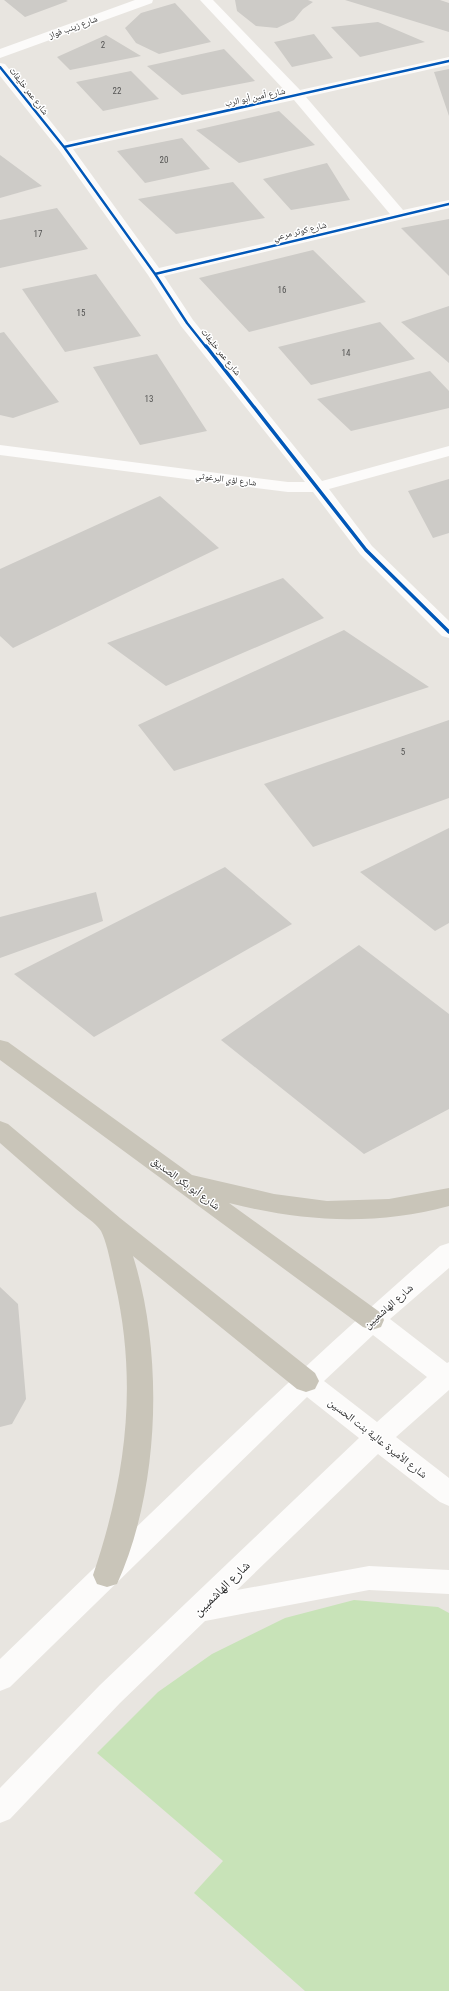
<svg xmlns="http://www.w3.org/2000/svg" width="449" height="1991" viewBox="0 0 449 1991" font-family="'Roboto Condensed','Noto Naskh Arabic',sans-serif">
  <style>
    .green { fill: #c8e3b8 }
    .building { fill: #cdcbc7 }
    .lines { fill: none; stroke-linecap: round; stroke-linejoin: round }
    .minor { fill: #fcfbfa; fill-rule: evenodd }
    .secondary { fill: #fcfbfa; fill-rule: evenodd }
    .primary { fill: #c9c5b9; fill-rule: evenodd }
    .cycleway-far1-casing { stroke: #fff; stroke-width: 4 }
    .cycleway-casing { stroke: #fff; stroke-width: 5.5 }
    .cycleway-far1 { stroke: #0057b8; stroke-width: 2.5 }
    .cycleway { stroke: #0057b8; stroke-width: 3.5 }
    .labels { text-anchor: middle; stroke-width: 3; stroke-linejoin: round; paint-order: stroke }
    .far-street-label { font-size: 9px; fill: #2a2a2a; stroke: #fff }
    .number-label { font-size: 9px; fill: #545453 }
    .street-label { font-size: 11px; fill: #2a2a2a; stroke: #fff }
    .near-street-label { font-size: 13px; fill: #2a2a2a; stroke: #fff }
  </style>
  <rect width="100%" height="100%" fill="#e8e5e0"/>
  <path class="green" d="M354 1600 438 1607 449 1613V1991H305L194 1893 223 1861 97 1753 158 1692 212 1654 285 1618Z"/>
  <path class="building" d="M4 0H66L68 1 25 17Z
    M235 0H308L313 2 303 9 294 20 277 28 256 26 237 11Z
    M345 0H440L449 3V32Z
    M175 3 211 42 159 54 136 43 125 28 141 13Z
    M378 22 425 42 360 57 331 27Z
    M314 34 333 58 292 67 274 42Z
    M106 35 141 56 70 70 57 57Z
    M224 49 255 81 182 95 147 66Z
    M449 69V116L434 72Z
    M131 71 159 99 103 111 76 82Z
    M279 111 315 145 239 163 196 130Z
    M182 138 210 169 145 183 117 151Z
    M0 155 42 186 0 198Z
    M327 163 350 200 291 210 263 179Z
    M233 182 265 218 176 234 138 199Z
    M57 208 88 249 0 268V220Z
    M449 219V276L401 228Z
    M313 250 366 302 249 332 199 278Z
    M96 274 141 336 65 352 22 289Z
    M449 306V363L401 322Z
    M380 322 415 359 311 385 278 347Z
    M4 332 59 402 13 418 0 415V333Z
    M157 354 207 431 140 445 93 367Z
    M430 371 449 391V408L351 431 317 399Z
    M449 479V533L433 538 408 491Z
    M160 496 219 548 13 648 0 636V569Z
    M283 578 324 618 166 686 107 643Z
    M344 630 429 687 174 771 138 725Z
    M449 720V798L313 847 264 784Z
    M449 828V923L435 931 360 872Z
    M225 867 292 924 94 1037 14 974Z
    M96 892 103 921 0 958V917Z
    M359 945 449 1014V1109L364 1154 221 1040Z
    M0 1287 18 1304 26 1399 12 1424 0 1427Z"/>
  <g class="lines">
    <path class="minor" d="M135 0H153L152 3 0 58V49Z
      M200 0H213L300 90 449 57V65L306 97 403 210 449 200V208L164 276 193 320 322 481 449 446V456L329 489 372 546 449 621V638L442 636 360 554 313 492H288L0 455V445L288 482H305L181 326 148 275 59 150 0 76V63L5 64 67 142 287 93ZM294 100 390 214 159 268 73 149Z"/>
    <path class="secondary" d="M449 1243V1268L390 1319 447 1363 449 1362V1390L396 1437 449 1478V1506L440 1502 378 1454 237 1590 369 1566 449 1570V1594L369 1590 205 1621 120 1703 10 1819 0 1823V1788L100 1685 359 1438 307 1397 10 1687 0 1691V1659C145 1519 288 1378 440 1246ZM373 1335 427 1377 377 1422 324 1381Z"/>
    <path class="primary" d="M0 1040 8 1042 192 1175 274 1194 327 1201 389 1199 449 1188V1206C375 1226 303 1222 229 1203L381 1313 384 1320 381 1327 372 1330 363 1327 0 1060Z
      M0 1121 8 1124 120 1218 315 1373 319 1381 315 1389 306 1392 297 1389 133 1256C164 1355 160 1489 117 1584L107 1587 97 1584 93 1575C126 1478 138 1384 115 1283 112 1269 107 1242 101 1231 96 1223 83 1215 76 1209 50 1187 25 1165 0 1143Z"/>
    <defs>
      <path id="cycleway-far1" d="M0 67 64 147 155 274 187 323 206 347
        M64 147 449 61
        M155 274 449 204"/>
      <path id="cycleway" d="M206 346 366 550 449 632"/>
    </defs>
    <use href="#cycleway-far1" class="cycleway-far1-casing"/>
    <use href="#cycleway" class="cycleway-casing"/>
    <use href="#cycleway-far1" class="cycleway-far1"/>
    <use href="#cycleway" class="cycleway"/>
  </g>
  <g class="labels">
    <g class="far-street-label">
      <text transform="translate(73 27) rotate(-20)" y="3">شارع زينب فواز</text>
      <text transform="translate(29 91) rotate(52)" y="3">شارع عمر خليفات</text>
      <text transform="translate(255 97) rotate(-12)" y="3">شارع أمين أبو الرب</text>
      <text transform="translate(300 231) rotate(-14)" y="3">شارع كوثر مرعي</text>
      <text transform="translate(221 352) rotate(51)" y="3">شارع عمر خليفات</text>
      <text transform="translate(226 479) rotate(7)" y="3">شارع لؤي البرغوثي</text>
    </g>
    <g class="number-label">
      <text x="103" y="48">2</text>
      <text x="117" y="94">22</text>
      <text x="164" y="163">20</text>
      <text x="38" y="237">17</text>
      <text x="282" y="293">16</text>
      <text x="81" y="316">15</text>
      <text x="346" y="356">14</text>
      <text x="149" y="402">13</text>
      <text x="403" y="755">5</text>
    </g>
    <g class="street-label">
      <text transform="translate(186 1183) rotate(36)" y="4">شارع أبو بكر الصديق</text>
      <text transform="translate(388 1306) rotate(-41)" y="4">شارع الهاشميين</text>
      <text transform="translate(378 1438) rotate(38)" y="4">شارع الأميرة عالية بنت الحسين</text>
    </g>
    <g class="near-street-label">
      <text transform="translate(221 1588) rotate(-44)" y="5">شارع الهاشميين</text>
    </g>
  </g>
</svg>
